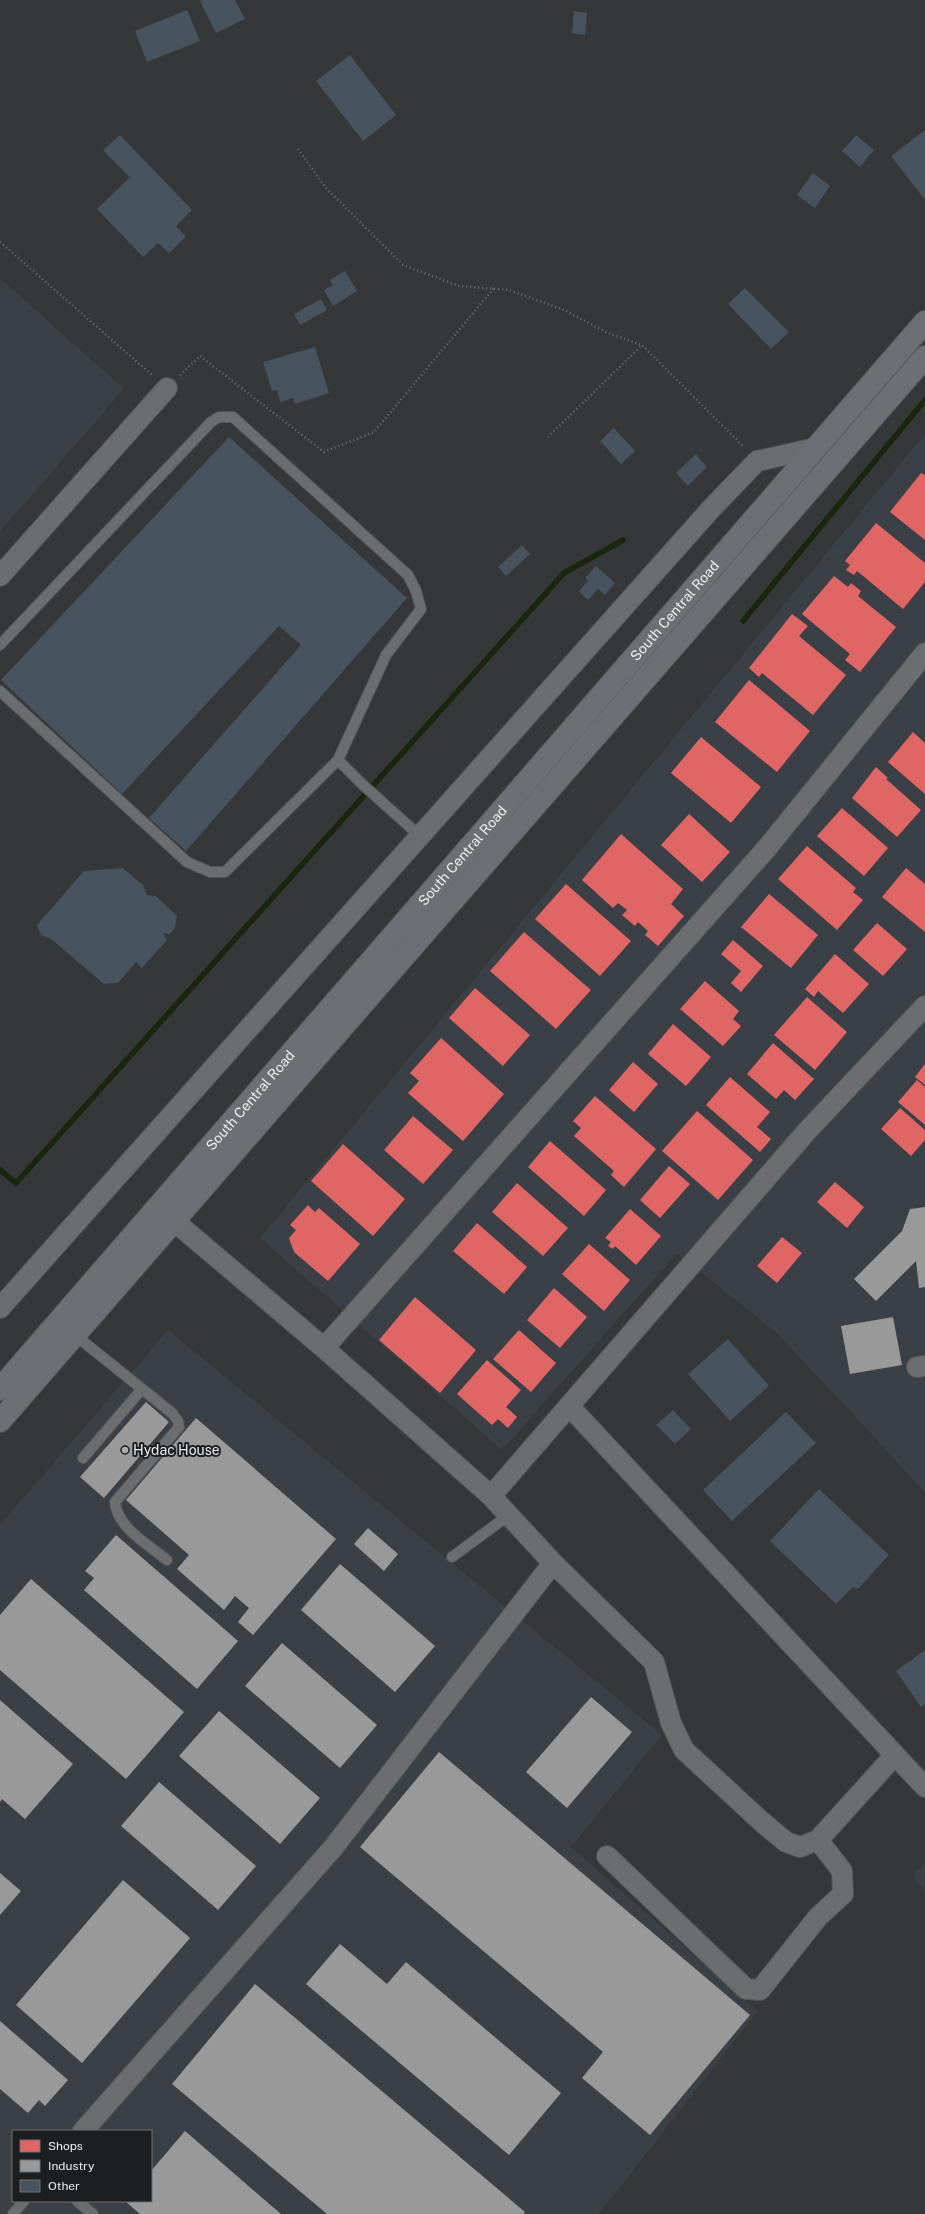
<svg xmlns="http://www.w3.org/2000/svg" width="925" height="2214" viewBox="0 0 925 2214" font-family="'Public Sans',sans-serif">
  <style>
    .built { fill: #3b4047; fill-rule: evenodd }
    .shops { fill: #e06666 }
    .industry { fill: #999 }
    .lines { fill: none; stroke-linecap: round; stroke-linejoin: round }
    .stream { stroke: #1a260e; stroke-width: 5.5 }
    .building { fill: #485360 }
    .service-casing { stroke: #535456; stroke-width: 12 }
    .minor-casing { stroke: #535456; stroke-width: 22 }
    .secondary-casing { stroke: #535456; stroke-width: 24 }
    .path { stroke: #707173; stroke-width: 2.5; stroke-dasharray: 1 3; stroke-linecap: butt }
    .service { stroke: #6b6d6f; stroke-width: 10 }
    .minor { stroke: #6b6d6f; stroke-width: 20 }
    .secondary { stroke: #6c6f74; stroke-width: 22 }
    .poi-dot { fill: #abadaf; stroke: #1d1e1f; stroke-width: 1.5 }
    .labels { text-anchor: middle; stroke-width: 4; stroke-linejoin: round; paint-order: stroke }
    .street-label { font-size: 14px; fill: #ebedef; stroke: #1d1e1f }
    .poi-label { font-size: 14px; fill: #ebedef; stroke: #1d1e1f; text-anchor: start }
  </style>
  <rect width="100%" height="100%" fill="#353739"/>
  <path class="built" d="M0 278 124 389 0 532Z
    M925 434V1492L778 1334 677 1253 502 1450 260 1238Z
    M168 1330 662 1735 571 1847 758 2011 599 2214H0V1525ZM13 2131H151V2201H13Z
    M925 1864V1892L912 1874Z"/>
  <path class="shops" d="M921 473 925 475V540L890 512Z
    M876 523 925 563V582L903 609 857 571 854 575 846 570 850 565 845 561Z
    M834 576 848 587 851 583 861 591 858 596 896 627 860 672 845 660 850 654 802 614Z
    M792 614 808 626 799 636 846 675 813 715 762 673 759 677 749 668Z
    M749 680 810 731 777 772 715 722Z
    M913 732 925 743V794L888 762Z
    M701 737 761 787 731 823 671 773Z
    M876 767 888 778 886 779 921 810 897 837 852 798Z
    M842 808 888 848 864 876 817 836Z
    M689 814 730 852 702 882 661 845Z
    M621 834 683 889 671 904 684 916 658 946 645 935 648 931 638 922 635 926 622 915 627 910 618 903 613 908 582 880Z
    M807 846 856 888 853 892 863 900 837 930 778 879Z
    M906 868 925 884V932L882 897Z
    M566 884 631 941 600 976 535 919Z
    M769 894 818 935 791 968 741 927Z
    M877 923 907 949 883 976 853 950Z
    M524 932 591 990 556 1029 490 971Z
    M733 940 763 966 741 992 731 983 741 971 721 954Z
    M835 954 869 984 843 1013 818 991 814 997 805 989Z
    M705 981 739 1011 733 1019 741 1026 723 1046 680 1009Z
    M475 988 530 1035 503 1066 449 1018Z
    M807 997 847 1032 815 1070 774 1035Z
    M673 1024 711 1057 686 1086 648 1054Z
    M441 1038 504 1094 463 1141 408 1093 419 1081 410 1073Z
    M773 1043 814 1079 795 1100 784 1090 776 1099 747 1074Z
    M633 1062 658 1084 634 1112 609 1090Z
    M925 1064V1085L915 1077Z
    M730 1077 770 1112 757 1127 771 1139 760 1152 706 1105Z
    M917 1080 925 1087V1125L898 1102Z
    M595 1096 656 1149 624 1187 611 1175 614 1171 574 1136 581 1128 573 1121Z
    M900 1108 925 1130V1140L911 1156 881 1129Z
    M697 1111 753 1160 718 1200 662 1151Z
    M413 1116 453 1150 423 1184 384 1150Z
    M550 1141 606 1190 584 1216 528 1167Z
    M343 1144 405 1199 373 1236 311 1181Z
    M669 1166 690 1184 660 1218 640 1200Z
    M835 1182 864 1207 847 1228 817 1202Z
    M517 1183 568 1228 543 1256 492 1212Z
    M308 1205 315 1212 319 1208 360 1244 328 1281 294 1252 289 1238 296 1230 290 1225Z
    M630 1209 661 1236 636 1265 615 1246 613 1249 608 1246 611 1242 605 1238Z
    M477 1223 527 1267 504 1294 453 1251Z
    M782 1237 802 1253 777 1283 757 1266Z
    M589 1244 630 1280 604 1311 562 1274Z
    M554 1288 587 1317 560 1348 527 1320Z
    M415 1297 476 1350 440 1393 379 1340Z
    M519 1330 556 1363 531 1392 493 1359Z
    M487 1360 521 1390 506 1407 517 1417 508 1428 498 1419 492 1425 457 1394Z"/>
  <path class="industry" d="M925 1207V1287L919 1288 916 1261 876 1301 854 1279 902 1231 910 1209Z
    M893 1317 902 1365 850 1374 841 1326Z
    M146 1402 169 1422 104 1498 80 1477Z
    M196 1418 336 1539 253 1635 238 1622 249 1608 235 1596 224 1610 177 1569 189 1555 126 1500Z
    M368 1528 398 1554 384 1571 354 1544Z
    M116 1535 238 1641 197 1689 84 1590 94 1578 85 1571Z
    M340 1564 435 1646 395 1692 301 1610Z
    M31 1579 184 1712 126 1779 0 1670V1615Z
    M282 1643 377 1725 340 1768 245 1686Z
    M591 1697 632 1732 567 1808 526 1772Z
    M0 1700 73 1764 25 1819 2 1799 0 1802Z
    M219 1711 320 1798 280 1844 179 1756Z
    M439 1752 750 2015 650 2135 582 2078 603 2052 360 1847Z
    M159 1782 256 1866 218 1910 121 1826Z
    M0 1873 21 1891 0 1915Z
    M123 1880 190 1938 82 2063 16 2005Z
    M340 1944 387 1984 406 1962 561 2093 509 2155 306 1984Z
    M255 1984 525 2212 523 2214H327L172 2084Z
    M0 2021 68 2080 45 2106 39 2100 28 2113 0 2089Z
    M185 2131 281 2214H140L125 2201H151V2171Z"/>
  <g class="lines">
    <path class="stream" d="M743 621 925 400
      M0 1170 16 1183 564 573 623 540"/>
  </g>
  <path class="building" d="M202 0H235L245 19 216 33 200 1Z
    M187 10 200 41 147 62 135 31Z
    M574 11 587 13 585 35 572 33Z
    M350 55 396 115 363 141 316 81Z
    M925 130V200L891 156Z
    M120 135 192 210 176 226 186 237 169 253 158 243 143 257 97 209 130 177 103 150Z
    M856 135 874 150 860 167 842 151Z
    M813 173 830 186 815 208 797 195Z
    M345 271 357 291 333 306 324 290 333 285 330 280Z
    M745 288 789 332 771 349 728 304Z
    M321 299 327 310 300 325 294 314Z
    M315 347 329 393 295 404 293 398 280 402 277 390 272 391 263 362Z
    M614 428 635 451 621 464 600 441Z
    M229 437 407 598 186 851 149 818 301 645 279 626 122 794 1 680Z
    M696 454 707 467 688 486 676 473Z
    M522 545 530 554 506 576 498 567Z
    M596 566 615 583 605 595 598 589 588 600 579 591 588 581 585 578Z
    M123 868 143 885 147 895 156 896 177 916 175 928 170 934 163 933 167 940 142 968 136 962 118 983 104 984 51 939 41 935 37 925 84 871Z
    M728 1339 769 1386 730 1421 688 1374Z
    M673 1410 691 1429 675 1444 656 1425Z
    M786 1412 816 1443 732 1521 703 1490Z
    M819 1489 889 1555 858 1589 853 1587 836 1604 770 1541Z
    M925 1650V1704L921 1707 896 1671Z"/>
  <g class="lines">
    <defs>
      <path id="service" d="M0 645 211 422 219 417H233L408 575 416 591 421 609 386 655 338 760 225 872H210L187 862 0 691
        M338 760 362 784 420 836
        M75 1335 172 1413 178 1421 179 1427 115 1502C117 1528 149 1545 167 1560
        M83 1458 142 1389
        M452 1557 509 1515
        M77 2201 93 2214
        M13 2214 24 2201"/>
      <path id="minor" d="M0 576 167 388
        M0 1308 710 510 757 461 816 448
        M324 1348 767 848 925 653
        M917 1367 925 1366
        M569 1406 895 1755
        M491 1496 807 1131 925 1006
        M553 1563 654 1662 671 1723 684 1750 762 1822 786 1842 800 1847 818 1840 895 1755 925 1787
        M607 1856 746 1989 760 1990 818 1917 843 1894 842 1871 818 1840
        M83 2131 333 1848 553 1563 491 1496 324 1348 161 1210"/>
      <g id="secondary">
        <path id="s1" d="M0 1389 925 322"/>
        <path d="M0 1421 925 357"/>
      </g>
    </defs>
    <use href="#service" class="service-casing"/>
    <use href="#minor" class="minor-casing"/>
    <use href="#secondary" class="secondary-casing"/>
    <path class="path" d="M298 149 326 188 403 265 459 286 509 290 564 310 608 333 642 345 744 447
      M0 242 152 375
      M180 375 200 356 324 452 374 432 494 288
      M548 437 642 345"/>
    <use href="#service" class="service"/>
    <use href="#minor" class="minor"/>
    <use href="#secondary" class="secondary"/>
  </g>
  <circle class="poi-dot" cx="125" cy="1450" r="4"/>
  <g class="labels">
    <g class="street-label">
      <text dy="5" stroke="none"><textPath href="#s1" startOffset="1030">South Central Road</textPath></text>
      <text dy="5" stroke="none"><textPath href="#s1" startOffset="706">South Central Road</textPath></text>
      <text dy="5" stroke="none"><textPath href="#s1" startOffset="382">South Central Road</textPath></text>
    </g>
    <g class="poi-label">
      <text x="133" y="1455">Hydac House</text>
    </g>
  </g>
  <rect x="12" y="2130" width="140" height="72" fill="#1d1e1f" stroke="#6f7172"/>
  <rect x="20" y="2140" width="20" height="12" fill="#e06666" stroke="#6f7172"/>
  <text x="48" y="2150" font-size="12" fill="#ebedef">Shops</text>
  <rect x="20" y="2160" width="20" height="12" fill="#999999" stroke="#6f7172"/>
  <text x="48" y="2170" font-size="12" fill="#ebedef">Industry</text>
  <rect x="20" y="2180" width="20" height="12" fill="#485360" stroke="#6f7172"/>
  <text x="48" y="2190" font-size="12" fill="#ebedef">Other</text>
</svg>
